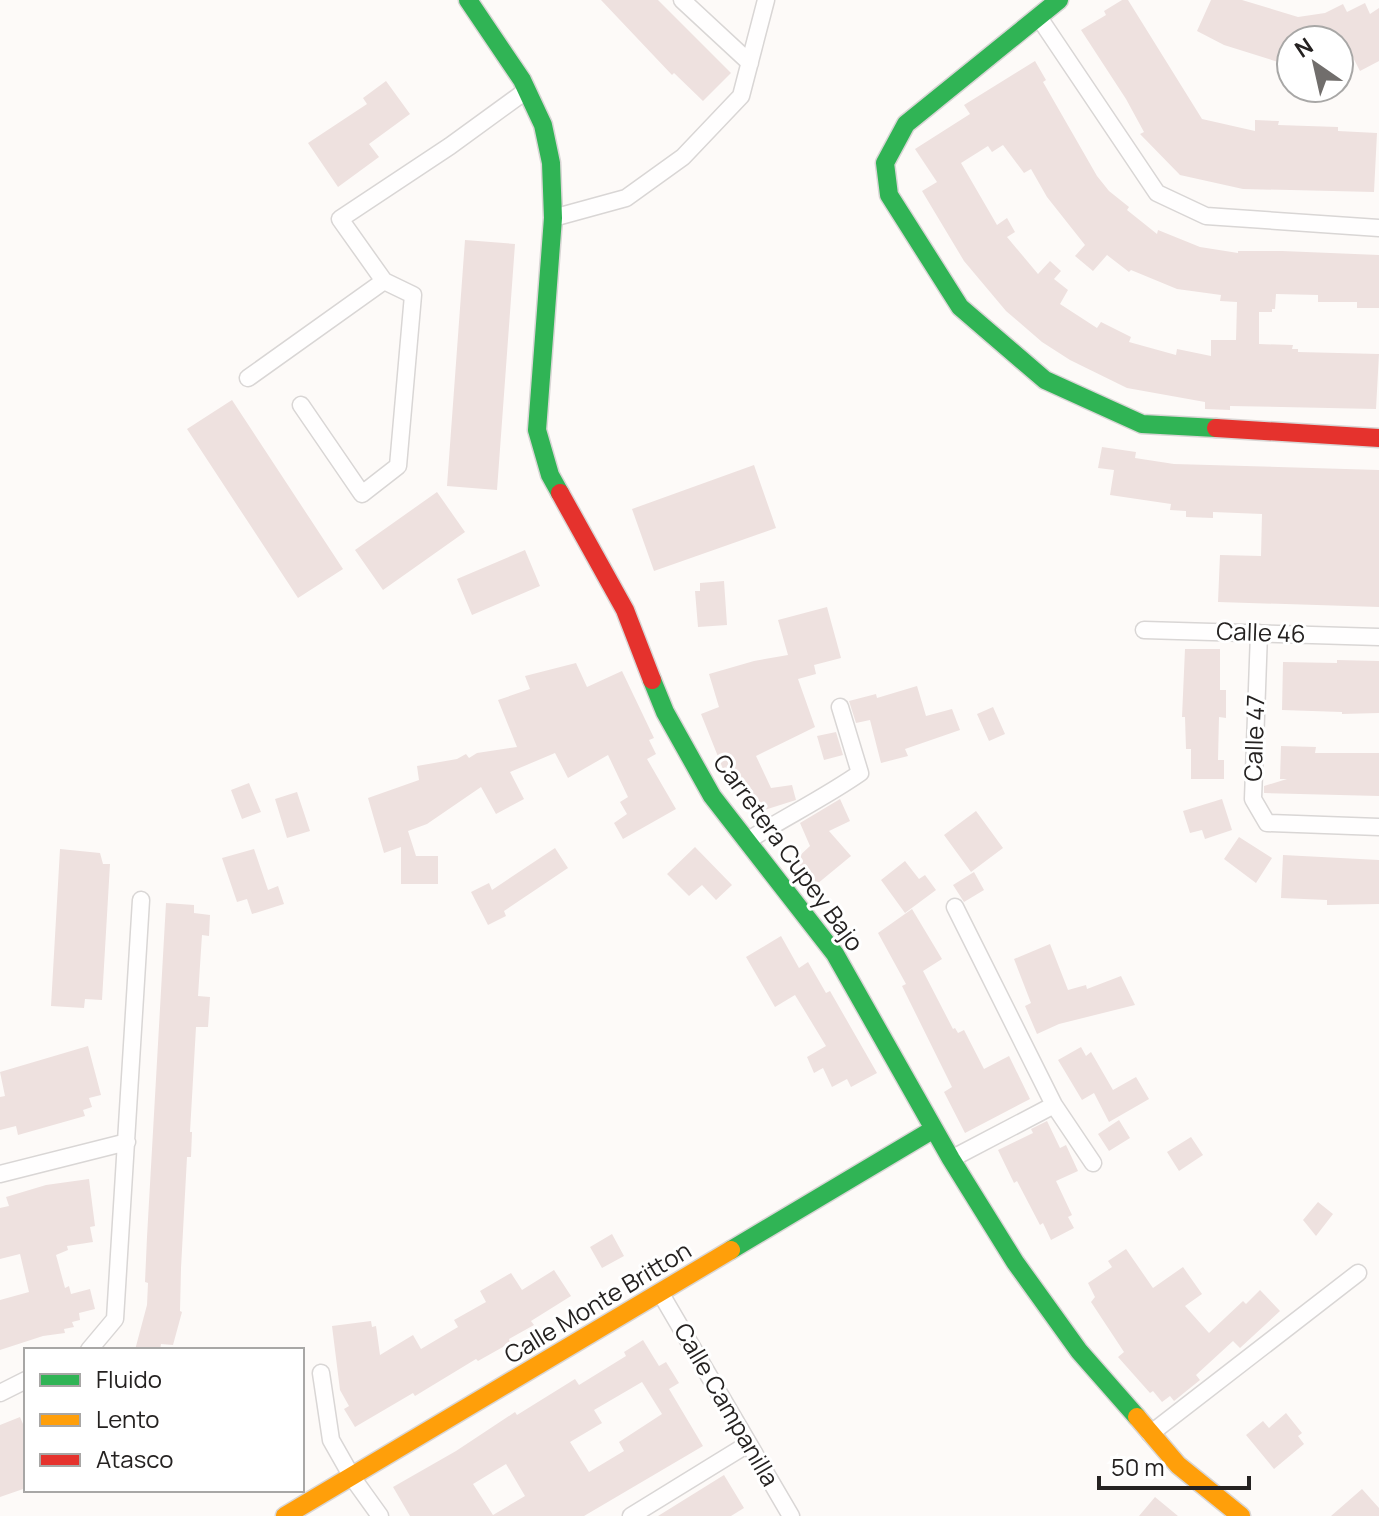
<svg xmlns="http://www.w3.org/2000/svg" width="1379" height="1516" viewBox="0 0 1379 1516" font-family="Manrope,sans-serif">
  <style>
    .building { fill: #eee1df; fill-rule: evenodd }
    .lines { fill: none; stroke-linecap: round; stroke-linejoin: round }
    .street-casing { stroke: #d9d6d5; stroke-width: 19 }
    .fast-casing { stroke: #d9d6d5; stroke-width: 21 }
    .slow-casing { stroke: #d9d6d5; stroke-width: 21 }
    .jam-casing { stroke: #d9d6d5; stroke-width: 21 }
    .street { stroke: #fffefe; stroke-width: 16 }
    .fast { stroke: #30b455; stroke-width: 18 }
    .slow { stroke: #ff9f0a; stroke-width: 18 }
    .jam { stroke: #e5322d; stroke-width: 18 }
    .labels { text-anchor: middle; stroke-width: 6; stroke-linejoin: round; paint-order: stroke }
    .street-label { font-size: 24px; fill: #252221; stroke: #fff }
  </style>
  <rect width="100%" height="100%" fill="#fdfaf8"/>
  <path class="building" d="M601 0H658L731 73 703 101 674 73 672 75Z
    M1122 0H1128L1202 119 1255 131V120L1279 121 1278 125 1338 127V131L1377 133 1374 192 1243 189 1180 175 1140 134 1144 132 1126 99 1081 30 1106 15 1104 11Z
    M1211 0H1242L1298 17 1325 13 1343 4 1347 12 1365 3 1370 14 1379 8V61L1360 71 1344 40H1285L1278 62 1224 45 1197 31Z
    M1035 61 1046 80 1043 82 1097 176 1109 191 1129 207 1127 210 1157 234 1158 230 1200 247 1238 253V251H1282L1379 255V308H1357V302H1318V295L1276 294 1275 309H1272V312H1259V344L1293 345 1292 349H1298V352L1379 354 1376 409 1230 406V410L1205 409V402L1127 388 1070 360 1042 342 1006 311 964 261 922 191 937 182 915 149 970 114 964 105ZM1003 145 1024 173 1031 169 1047 197 1085 245 1075 256 1093 271 1107 255 1129 272 1131 270 1177 289 1221 295 1220 301 1237 302 1236 340H1211V356L1177 349 1176 355 1129 342 1131 337 1101 322 1097 328 1060 304 1068 290 1054 279 1061 271 1050 261 1038 274 1007 237 1015 232 1007 218 997 225 961 163 988 146 992 152Z
    M386 81 410 114 369 144 379 157 338 187 308 143 367 104 363 98Z
    M465 240 515 244 497 490 447 486Z
    M232 400 343 569 298 598 187 429Z
    M1102 447 1136 452 1135 458 1174 464 1379 470V607L1218 602 1220 555 1261 556 1262 514 1213 512V518L1186 517V511L1170 510 1171 504 1110 495 1114 470 1098 468Z
    M754 465 776 528 654 571 632 509Z
    M437 492 465 532 383 590 355 550Z
    M525 550 540 586 472 615 457 579Z
    M724 581 727 625 698 627 695 591H700V583Z
    M827 607 841 658 814 665 816 674 798 679 815 727 756 756 771 788 792 785 796 800 752 814 745 786 737 790 726 768 723 769 701 714 719 707 709 674 754 661 788 655 778 620Z
    M1185 649H1220V690H1226V718L1219 717 1218 760H1224V779H1191V749H1186L1185 717H1182Z
    M1337 660 1379 661V713L1342 714V712L1282 710 1283 662 1337 663Z
    M576 663 587 687 622 671 654 738 649 740 656 754 647 759 676 809 623 839 614 823 627 814 620 802 628 797 608 755 568 778 555 753 510 772 524 799 496 814 481 787 427 824 408 831 416 856H438V884H401V847L384 853 368 798 419 780 417 766 457 759 466 754 469 758 477 753 517 747 498 700 530 689 525 676Z
    M917 686 926 716 952 709 960 730 905 749 908 756 881 763 870 720 856 723 849 701 876 694 877 698Z
    M993 707 1005 734 989 741 977 714Z
    M836 732 843 755 824 760 817 736Z
    M1281 746 1316 747 1315 753H1379V796L1264 793V786L1287 779H1280Z
    M249 783 261 812 242 819 231 790Z
    M297 792 310 831 287 838 275 799Z
    M840 799 850 821 829 831 851 856 817 884 795 860 810 846 800 823Z
    M1222 799 1232 830 1205 839 1202 830 1190 833 1183 811Z
    M976 811 1003 848 971 872 944 835Z
    M1239 837 1272 858 1256 883 1224 859Z
    M695 847 732 885 716 900 702 885 689 896 667 874Z
    M555 848 568 868 504 911 506 916 488 925 471 892 489 883 492 890Z
    M60 849 100 853 103 864H110L102 1000 85 999 84 1008 51 1006Z
    M254 849 268 890 278 886 284 904 252 914 247 899 237 902 222 858Z
    M1283 855 1379 860V904L1327 905V900L1281 898Z
    M905 861 919 879 925 875 936 890 905 913 881 880Z
    M974 872 984 890 964 902 953 885Z
    M166 903 194 905V913L210 915 209 936 202 935 198 996 210 997 208 1027H196L190 1132H192L191 1157H187L181 1268 180 1311 182 1312 173 1345 161 1344 160 1350H135L147 1305 148 1283 145 1282 147 1237Z
    M912 909 942 959 923 971 953 1029 955 1028 958 1033 964 1030 984 1069 1009 1056 1030 1099 965 1133 944 1092 952 1087 902 986 906 984 878 933Z
    M781 936 799 968 808 962 826 993 830 991 877 1073 851 1087 847 1079 832 1087 823 1068 814 1073 807 1057 826 1046 795 995 775 1007 746 957Z
    M1050 944 1068 990 1086 985 1087 989 1121 976 1135 1005 1059 1024 1037 1034 1025 1006 1031 1003 1014 959Z
    M88 1046 101 1095 89 1098 92 1107 83 1110 85 1116 18 1135 16 1126 0 1130V1097L5 1096 0 1072Z
    M1081 1047 1086 1056 1091 1052 1113 1090 1136 1077 1149 1099 1109 1122 1094 1093 1082 1100 1058 1060Z
    M1119 1120 1130 1138 1109 1151 1098 1134Z
    M1047 1121 1060 1148 1066 1145 1078 1171 1056 1181 1072 1215 1068 1217 1074 1228 1051 1240 1043 1223 1040 1225 1017 1181 1014 1183 998 1150 1033 1133 1031 1129Z
    M1191 1137 1203 1155 1179 1171 1167 1152Z
    M89 1179 95 1226 90 1227 93 1242 67 1246 68 1250 56 1255 65 1288 69 1286 71 1294 90 1289 95 1309 79 1313 80 1320 72 1322 74 1327 64 1329 65 1333 43 1336 0 1350V1300L29 1292 20 1254 0 1259V1208L9 1206 6 1197 46 1185Z
    M1318 1202 1333 1214 1316 1236 1303 1220Z
    M612 1234 624 1256 602 1268 590 1247Z
    M1126 1249 1153 1288 1183 1267 1202 1294 1185 1306 1209 1333 1243 1301 1246 1304 1260 1290 1280 1311 1240 1348 1233 1341 1196 1375 1200 1380 1174 1401 1170 1396 1162 1402 1153 1391 1150 1393 1118 1357 1124 1352 1091 1302 1095 1297 1088 1283 1112 1267 1108 1261Z
    M554 1270 571 1296 531 1321 534 1325 509 1339 510 1343 478 1361 476 1359 415 1396 413 1393 355 1427 344 1409 349 1406 340 1390 332 1326 371 1321 372 1327 376 1326 380 1355 413 1335 421 1349 458 1327 454 1320 486 1302 480 1291 511 1273 522 1290Z
    M643 1340 659 1366 666 1362 679 1383 669 1389 703 1446 584 1516H410L393 1487 456 1451 515 1412 517 1415 575 1379 579 1385 626 1356 624 1352ZM642 1382 662 1414 619 1442 624 1451 589 1472 570 1442 602 1423 594 1410ZM506 1464 525 1496 493 1515 473 1484Z
    M1286 1413 1302 1433 1298 1436 1304 1444 1274 1469 1246 1435 1263 1421 1269 1428Z
    M20 1417 26 1431V1488L0 1497V1425Z
    M724 1475 744 1508 731 1516H658Z
    M1362 1489 1379 1508V1516H1331Z
    M1155 1497 1178 1516H1139Z"/>
  <g class="lines">
    <defs>
      <path id="street" d="M682 0 750 63
        M1038 16 1157 193 1206 216 1379 228
        M553 218 626 198 683 157 741 96 766 0
        M248 378 384 281
        M301 405 362 494 398 466 413 295 384 281 340 219 450 146 527 90
        M1144 630 1379 637
        M1259 633 1253 799 1267 823 1379 827
        M747 841C785 817 824 798 860 773L840 707
        M955 907 1054 1105 1093 1163
        M951 1159 1054 1105
        M0 1174 127 1142
        M661 1294 791 1516
        M89 1350 115 1319 141 900
        M321 1373 331 1440 352 1477 380 1516
        M0 1393 26 1380
        M1150 1434 1358 1273
        M631 1516 748 1444"/>
      <path id="fast" d="M468 0 522 80 543 125 551 163 553 218 537 430 550 475 560 493
        M1059 0 906 124 885 163 889 195 960 307 1045 380 1142 424 1216 428
        M652 680 665 712 712 796 835 954 951 1159 1015 1262 1079 1351 1137 1417
        M731 1250 934 1129"/>
      <path id="slow" d="M1137 1417 1178 1465 1241 1516
        M285 1516 731 1250"/>
      <path id="jam" d="M1216 428 1379 438
        M560 493 625 610 652 680"/>
    </defs>
    <use href="#street" class="street-casing"/>
    <use href="#fast" class="fast-casing"/>
    <use href="#slow" class="slow-casing"/>
    <use href="#jam" class="jam-casing"/>
    <use href="#street" class="street"/>
    <use href="#fast" class="fast"/>
    <use href="#slow" class="slow"/>
    <use href="#jam" class="jam"/>
  </g>
  <g class="labels">
    <g class="street-label">
      <text transform="translate(1261 633) rotate(2)" y="8">Calle 46</text>
      <text transform="translate(1255 738) rotate(-88)" y="8">Calle 47</text>
      <text transform="translate(788 853) rotate(54)" y="8">Carretera Cupey Bajo</text>
      <text transform="translate(598 1303) rotate(-31)" y="8">Calle Monte Britton</text>
      <text transform="translate(726 1405) rotate(60)" y="8">Calle Campanilla</text>
    </g>
  </g>
  <rect x="24" y="1348" width="280" height="144" fill="#ffffff" stroke="#a8a7a6" stroke-width="2"/>
  <rect x="40" y="1374" width="40" height="12" fill="#30b455" stroke="#a8a7a6" stroke-width="2"/>
  <text x="96" y="1388" font-size="24" fill="#252221">Fluido</text>
  <rect x="40" y="1414" width="40" height="12" fill="#ff9f0a" stroke="#a8a7a6" stroke-width="2"/>
  <text x="96" y="1428" font-size="24" fill="#252221">Lento</text>
  <rect x="40" y="1454" width="40" height="12" fill="#e5322d" stroke="#a8a7a6" stroke-width="2"/>
  <text x="96" y="1468" font-size="24" fill="#252221">Atasco</text>
  <g transform="translate(1315 64) rotate(326)"><circle r="38" fill="#ffffff" stroke="#a8a7a6" stroke-width="2"/>
  <path d="M0-6L14 30L0 20L-14 30Z" fill="#716e6c"/>
  <text y="-12" font-size="22" font-weight="bold" text-anchor="middle" fill="#252221">N</text>
  </g>
  <path d="M1099 1476v12h150v-12" fill="none" stroke="#252221" stroke-width="4"/>
  <text x="1111" y="1476" font-size="24" fill="#252221" stroke="#ffffff" stroke-width="6" paint-order="stroke">50 m</text>
</svg>
